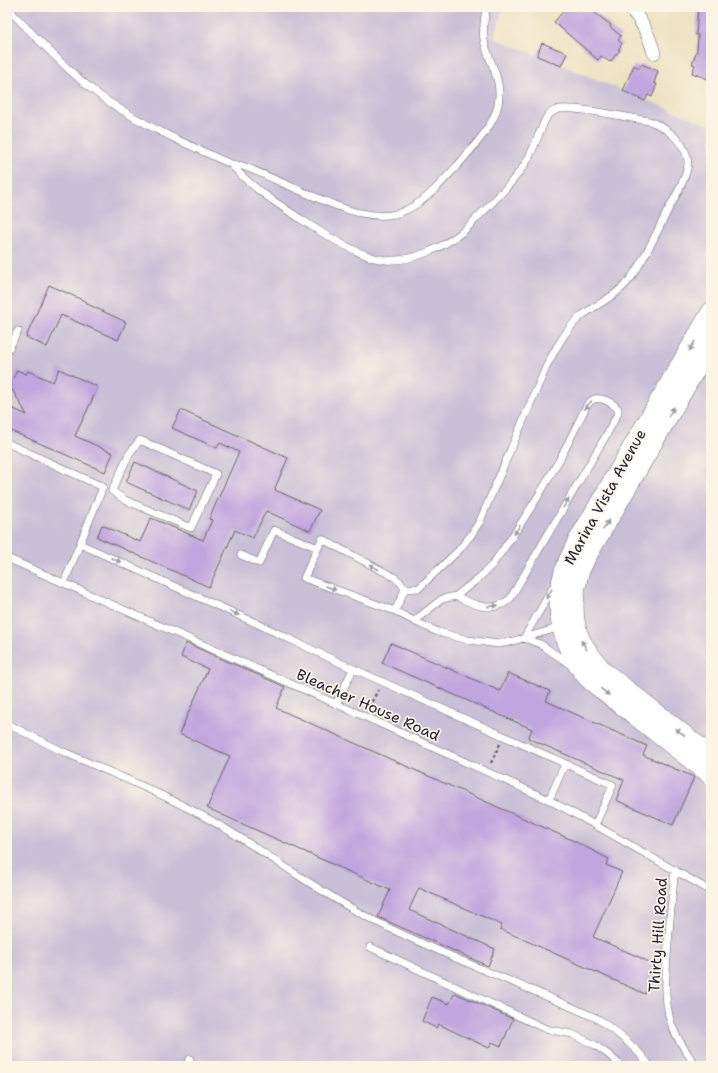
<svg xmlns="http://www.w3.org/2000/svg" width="718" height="1073" viewBox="0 0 718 1073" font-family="'Shantell Sans',sans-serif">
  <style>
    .industrial { fill: #c9bfd7 }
    .building { fill: #c1a5de }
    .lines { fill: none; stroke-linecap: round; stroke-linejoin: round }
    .service-casing { stroke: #69656a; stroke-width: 8 }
    .minor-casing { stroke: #69656a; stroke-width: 14 }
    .secondary-casing { stroke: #69656a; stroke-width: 20 }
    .path { stroke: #69656a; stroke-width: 2.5; stroke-dasharray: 3 3; stroke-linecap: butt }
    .service { stroke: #fff; stroke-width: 7 }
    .minor { stroke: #fff; stroke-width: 13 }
    .secondary { stroke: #fff; stroke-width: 19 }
    .oneway { fill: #9c9ca7 }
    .labels { text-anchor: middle; stroke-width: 3.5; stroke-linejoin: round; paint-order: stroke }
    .street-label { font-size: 15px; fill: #22223b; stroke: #fcf5e5 }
  </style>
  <rect width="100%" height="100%" fill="#fcf5e5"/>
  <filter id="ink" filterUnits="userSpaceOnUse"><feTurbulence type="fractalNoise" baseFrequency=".025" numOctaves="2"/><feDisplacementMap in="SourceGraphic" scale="8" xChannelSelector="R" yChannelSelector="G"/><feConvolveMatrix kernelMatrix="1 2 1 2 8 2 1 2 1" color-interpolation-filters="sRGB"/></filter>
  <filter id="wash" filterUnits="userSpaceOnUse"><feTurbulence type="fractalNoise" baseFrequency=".012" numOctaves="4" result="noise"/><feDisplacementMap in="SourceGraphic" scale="16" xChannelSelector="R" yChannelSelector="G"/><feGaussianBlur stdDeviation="0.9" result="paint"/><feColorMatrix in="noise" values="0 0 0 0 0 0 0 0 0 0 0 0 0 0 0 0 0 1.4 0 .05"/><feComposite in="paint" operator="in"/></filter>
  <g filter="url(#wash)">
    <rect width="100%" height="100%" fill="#eee1c1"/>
    <path class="industrial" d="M7 7H504L494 38 711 126V312L559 616 711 775V1066H7Z
      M711 343V756L603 671 575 604 576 590Z"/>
    <g id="blocks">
      <path class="building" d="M567 7H587L611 25 610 27 621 36 618 40 622 44 618 49 620 50 610 62 601 56 598 60 554 22Z
        M698 7H711V80L692 73 695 65 692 64 697 50 698 35H696Z
        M542 43 567 53 561 66 537 56Z
        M641 64 658 71 654 83 657 84 652 97 648 95 645 101 623 91 634 65 639 68Z
        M49 285 87 302V304L126 322 118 340 61 315 47 347 26 337Z
        M59 369 98 387 75 436 113 453 105 472 7 429V406L27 415 10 386 17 370 26 374 28 371 53 382Z
        M181 410 288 458 275 488H276L275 490 320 510 310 531 266 511 253 538 235 530 209 587 97 537 102 525 140 542 151 518 203 540 212 520 209 519 239 452 220 443 217 448 172 428Z
        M135 462 198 491 189 510 126 482Z
        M186 643 285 687 276 708 574 841 609 859 606 865 622 872 593 937 639 957 657 967 645 994 500 929 502 925 419 888 409 910 495 949 488 966 378 917 390 890 207 808 230 756 179 734 208 669 181 657Z
        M391 643 500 691 508 673 550 691 546 701 647 746 643 755 694 777 673 825 616 800 624 780 528 738 532 729 382 663Z
        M455 993 513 1019 501 1046 492 1042 489 1048 438 1024 436 1028 422 1021 432 997 449 1004Z"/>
    </g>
  </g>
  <g filter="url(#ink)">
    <use href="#blocks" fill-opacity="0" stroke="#69656a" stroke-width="1"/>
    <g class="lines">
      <defs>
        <path id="service" d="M9 7 14 15C44 45 74 78 109 102 147 127 190 146 231 164L243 166C273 178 302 192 332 204 341 207 351 212 361 213 375 216 393 217 406 210 426 201 441 183 456 167 470 151 494 126 498 105 503 78 489 64 484 40 482 29 485 18 486 7
          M231 164C250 187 278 204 302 220 322 233 364 259 386 260 411 262 442 248 461 233 470 226 477 217 485 210 499 196 512 183 523 167 530 157 535 145 539 134 542 128 544 121 548 115 550 113 554 111 556 110 561 108 568 109 574 109 599 111 624 117 649 121 664 126 683 140 687 157 688 160 688 166 687 169 684 182 676 196 669 208 658 230 645 259 630 279 617 296 600 302 584 314 568 325 556 348 547 365L480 521 471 535 459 550 419 588 405 589
          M7 352 18 331
          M140 440 216 474 191 528 125 500 112 491 129 454Z
          M7 443 103 487 64 583
          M80 544 258 624 336 661 613 785 595 825
          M241 555 259 563 274 530 318 548
          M7 558 368 718 549 800 595 825 711 891
          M555 584 524 638 540 644 571 665
          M405 589 400 582 394 577 322 539 304 578 395 611 414 621 438 632 468 640 499 644 510 642 561 627
          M395 611 405 589
          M414 621 442 599 456 596 480 577 492 565 514 534 539 495 561 457 587 405C589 403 591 400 594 399 602 397 613 403 618 409V413L607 434 510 599C492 614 474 605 456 596
          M336 704 353 669
          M7 724C26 733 45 743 64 752 114 774 166 795 214 822 268 853 318 892 373 920 446 957 524 985 598 1019 617 1032 636 1047 650 1066
          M549 800 565 764
          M675 870C672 895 670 919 668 944 666 971 663 997 671 1023 675 1037 688 1054 696 1066
          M370 947 546 1029 572 1034 595 1045 609 1055 621 1066
          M185 1066 190 1059"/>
        <path id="minor" d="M629 7C642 20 649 35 654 53"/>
        <path id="secondary" d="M711 312 577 542C572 553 566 563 563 575 553 610 562 647 585 675 590 681 597 686 604 691 613 698 622 706 632 713 658 734 685 755 711 775
          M711 343 586 558C583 564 579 571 578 578 573 597 572 620 580 638 585 650 595 661 603 671L711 756"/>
      </defs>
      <use href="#service" class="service-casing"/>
      <use href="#minor" class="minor-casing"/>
      <use href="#secondary" class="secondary-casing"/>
      <path class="path" d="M369 707 378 690
        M491 763 500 744"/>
      <use href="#service" class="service"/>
      <use href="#minor" class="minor"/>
      <use href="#secondary" class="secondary"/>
    </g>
    <defs><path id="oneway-solid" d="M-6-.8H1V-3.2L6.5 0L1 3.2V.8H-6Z"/></defs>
    <g class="oneway">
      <use href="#oneway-solid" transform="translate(692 346) rotate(120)"/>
      <use href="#oneway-solid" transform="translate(588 405) rotate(130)"/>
      <use href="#oneway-solid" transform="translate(671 412) rotate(-60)"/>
      <use href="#oneway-solid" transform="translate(566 503) rotate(-60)"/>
      <use href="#oneway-solid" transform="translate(606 525) rotate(-60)"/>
      <use href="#oneway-solid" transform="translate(517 530) rotate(122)"/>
      <use href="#oneway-solid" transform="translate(116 560) rotate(24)"/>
      <use href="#oneway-solid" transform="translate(374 567) rotate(-152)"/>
      <use href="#oneway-solid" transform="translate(331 588) rotate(20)"/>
      <use href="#oneway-solid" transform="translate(549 594) rotate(120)"/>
      <use href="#oneway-solid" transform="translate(493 606) rotate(-6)"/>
      <use href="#oneway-solid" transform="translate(234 613) rotate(24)"/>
      <use href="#oneway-solid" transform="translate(584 645) rotate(-121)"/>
      <use href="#oneway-solid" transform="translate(605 692) rotate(39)"/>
      <use href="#oneway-solid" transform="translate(680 732) rotate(-142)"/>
    </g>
  </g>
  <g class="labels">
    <g class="street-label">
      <text transform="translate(605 497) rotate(-61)" y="5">Marina Vista Avenue</text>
      <text transform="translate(368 705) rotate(24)" y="5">Bleacher House Road</text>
      <text transform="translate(658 935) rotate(-86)" y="5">Thirty Hill Road</text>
    </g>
  </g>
  <rect width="718" height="1073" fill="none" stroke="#fcf5e5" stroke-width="24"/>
</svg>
